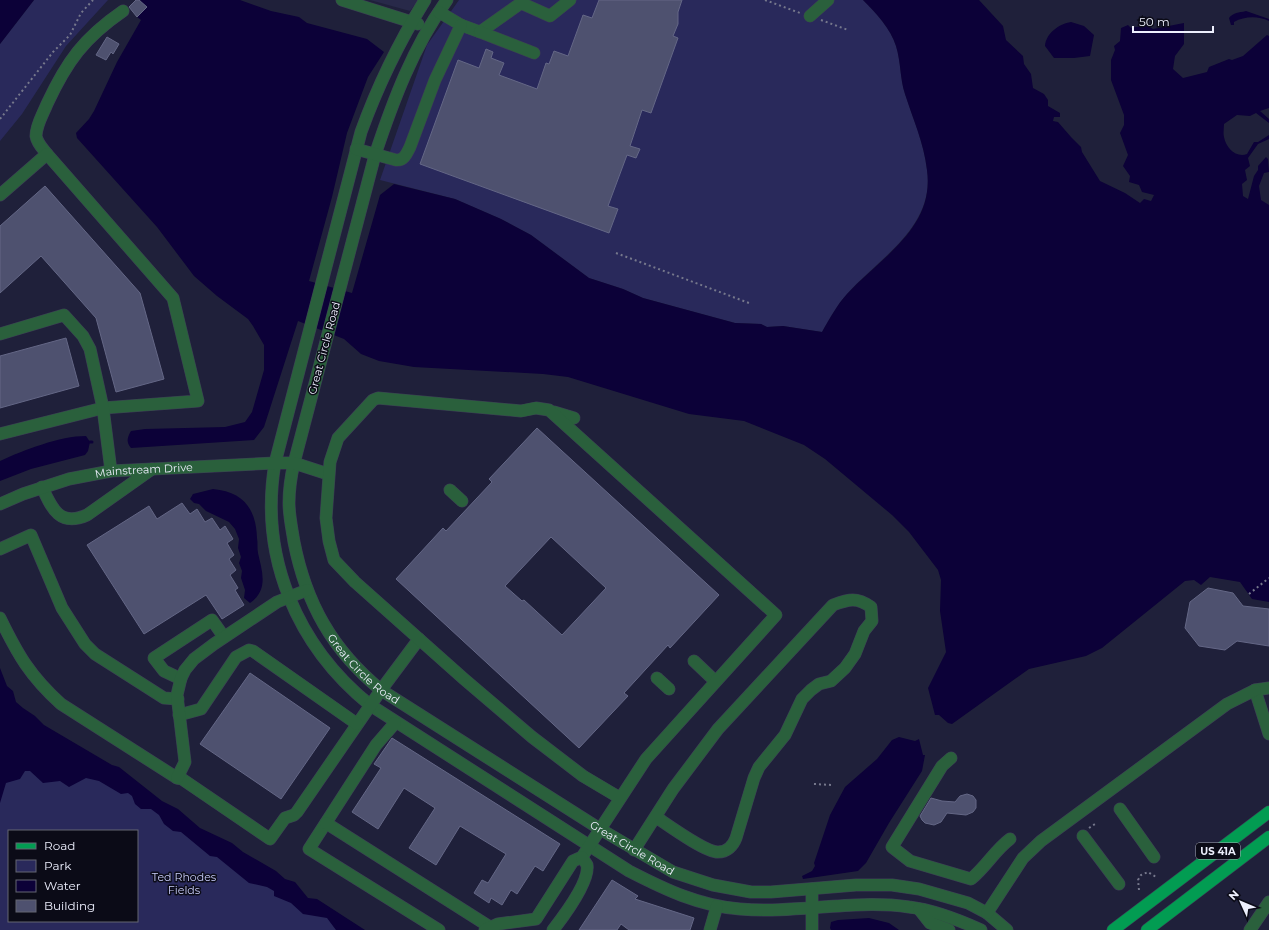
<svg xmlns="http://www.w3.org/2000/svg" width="1269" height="930" viewBox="0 0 1269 930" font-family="Montserrat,sans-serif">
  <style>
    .built { fill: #282949 }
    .green { fill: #29295b; fill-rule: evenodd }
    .water { fill: #0c0138 }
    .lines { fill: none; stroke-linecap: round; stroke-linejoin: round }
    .stream { stroke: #0c0138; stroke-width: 3 }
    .building { fill: #4e516f; stroke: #646786; fill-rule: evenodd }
    .minor-casing { stroke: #3c3d55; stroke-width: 13 }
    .major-casing { stroke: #3c3d55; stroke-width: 13 }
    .path { stroke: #76788c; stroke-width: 2; stroke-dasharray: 2 3; stroke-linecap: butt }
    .minor { stroke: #2a603c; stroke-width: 12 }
    .major { stroke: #029c52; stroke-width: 12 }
    .labels { text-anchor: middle; stroke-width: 3; stroke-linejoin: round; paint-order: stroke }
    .shield { fill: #0b0b17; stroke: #a9abb8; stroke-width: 1 }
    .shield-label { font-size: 10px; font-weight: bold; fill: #edeffd }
    .street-label { font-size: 11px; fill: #edeffd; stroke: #0b0b17 }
    .park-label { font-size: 11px; fill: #c9cdfa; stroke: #0b0b17 }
  </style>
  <rect width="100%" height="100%" fill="#1f203a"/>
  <path class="built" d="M370 0H418L410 11Z"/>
  <path class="green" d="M34 0H108L66 46 22 114 0 141V44Z
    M459 0H863C876 13 891 29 896 46 901 62 900 79 905 94 913 119 924 143 927 170 935 227 880 257 847 294 837 305 830 318 822 332L783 326 767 327 761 324 735 323 643 298 623 289 589 278 531 235 501 219 455 199 380 180 427 45Z
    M8 717 354 930H0V728ZM9 831H137V921H9Z"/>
  <path class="water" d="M0 0H34L0 44Z
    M141 0H240L271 11 299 17 307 23 367 39 384 52 368 77 347 133 332 197 309 281 352 293 380 195 394 184 455 199 501 219 531 235 589 278 623 289 643 298 735 323 761 324 767 327 783 326 822 332C830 318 837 305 847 294 881 257 935 228 927 170 924 143 913 119 905 94 900 79 901 62 896 46 891 29 876 13 863 0H979L1003 26 1006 40 1023 56 1024 64 1031 74 1033 88 1044 94 1048 100V106L1060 113V117H1054L1053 121 1058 122 1071 137 1081 147 1082 152 1100 181 1125 193 1140 203 1144 199 1151 201 1154 195 1142 192 1139 185 1129 182 1130 176 1123 166 1128 155 1120 133 1124 125V115L1111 80V60L1115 50 1114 46 1120 41 1121 28 1128 25 1131 28 1146 25 1153 29 1184 23V44L1175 56 1173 69 1183 78 1207 72 1209 67 1229 59 1232 60 1243 56 1267 35 1269 36V108L1260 111 1269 119V123L1256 113 1250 116 1237 115 1224 124C1224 128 1223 133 1224 137 1226 148 1236 158 1247 154L1254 142H1258L1269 135V139L1258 144 1248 158 1250 166 1245 170 1247 180 1242 184 1243 196 1248 199 1254 176 1258 170V166L1266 157 1268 159 1269 172 1264 173 1259 186 1261 200 1269 205V602L1252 599 1240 582 1210 577 1201 585 1194 580 1185 581 1102 648 1086 656 1029 669 952 724 948 723 939 715H935L928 688 946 652 940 611 941 580 938 570 909 532 892 515 825 459 804 445 744 421 689 414 568 377 543 374 414 367 379 361 361 354 344 339 298 321 264 427 254 440 131 448C126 442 127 438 131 431L145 429 225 427 245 422 252 412 264 370V345L253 326 248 319 217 296 194 276 157 227 77 138 76 133 89 119 94 111 117 62 141 20 137 17 147 7 140 1Z
    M1246 11 1269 19V21C1258 16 1245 16 1234 22V25H1231L1229 18C1234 12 1238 13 1246 11Z
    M1071 22 1084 26 1094 35 1090 56 1074 58H1054L1045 46C1046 33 1059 24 1071 22Z
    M86 436 90 442 88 451 85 455 31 469 0 481V461C24 450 60 436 86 436Z
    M213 489C243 492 256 508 257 538 258 543 257 548 258 553 262 571 269 590 250 603L244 598 245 590 241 578 242 571 239 563 241 557 238 548 239 539 235 529 229 522 206 511 199 504 194 503 190 499 193 494Z
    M0 668 7 686 13 691 16 702 23 708 35 716 44 725 112 765 119 767 162 801 178 809 200 828 232 843 243 852 276 871 285 879 295 882 308 898 317 899 365 930H336L327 918 303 914 291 903 274 896V891L267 887 249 883 217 857 210 856 181 832 173 831 164 824 159 815 151 809H141L135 804 132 796 128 793 121 794 99 781 86 778 69 787 60 781 43 783 30 771H25L20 779 6 783 0 803Z
    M899 737 915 741 919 739 923 755H925L922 771 889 823 866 863 858 871 803 879 802 876 812 871 815 866 814 863 830 815 845 787 877 759 892 740Z
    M869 918 889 923 899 930H831L830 928 831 922 838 920Z"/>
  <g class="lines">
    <path class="stream" d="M90 442H92"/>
  </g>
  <path class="building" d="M136 0H139L147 7 137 17 129 7Z
    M599 0H682L678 12V24L673 36 678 38 651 113 642 110 630 146 640 149 636 158 627 155 608 206 618 209 609 233 420 164 458 60 479 68 486 49 493 52 491 58 504 63 499 75 537 89 546 63 549 64 554 51 568 56 583 15 592 18Z
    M107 37 119 44 113 54 111 52 106 60 96 55Z
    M45 186 140 293 164 379 116 392 96 318 41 256 0 293V226Z
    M66 338 79 386 0 408V356Z
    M537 428 719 595 670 648 668 645 624 693 628 696 579 748 396 579 443 528 446 531 492 482 489 479ZM551 537 606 588 562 635 524 600 522 601 505 586Z
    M182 503 190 514 197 509 205 522 212 518 220 530 225 526 233 539 227 543 234 555 229 559 236 570 230 575 238 588 235 590 244 605 222 619 206 595 144 634 87 545 149 506 157 519Z
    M1208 588 1233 593 1243 606 1269 609V646L1237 641 1225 650 1199 646 1185 628 1190 602Z
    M250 673 330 728 281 799 200 744Z
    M392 738 560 844 543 871 535 866 517 894 511 890 502 905 491 898 489 903 474 893 482 880 488 883 506 854 460 826 436 865 409 848 435 808 404 788 378 829 352 812 381 768 374 764Z
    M967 794 973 796 976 800V808L973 812 966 815 947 813 941 822 934 825 925 823 922 820 920 816 931 798 942 801 955 802 960 796Z
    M612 880 638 896 635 899 694 918 690 930H629L621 924 617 930H579Z"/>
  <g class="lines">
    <defs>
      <g id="minor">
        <path d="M342 0 418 24"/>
        <path d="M425 0C399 42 378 85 361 132L275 463C259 557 297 646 370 705L629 871C664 889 699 906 740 909 796 914 853 899 909 907 934 910 959 920 981 930"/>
        <path id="s1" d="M447 0C413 47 393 101 375 155L294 463C291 476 289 489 289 503 289 516 292 529 294 542 306 603 332 650 381 690L600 829 673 872 713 885 751 892H771L856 885H892L919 889 968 903 987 913 1007 930"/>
        <path d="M439 12 461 25 480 32 521 3 550 16 570 0"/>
        <path d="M810 16 828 0"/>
        <path d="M480 32 534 53"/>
        <path d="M356 149 396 160C404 161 407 153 410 147L435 80 461 25"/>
        <path d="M47 154C43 149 37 143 36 136 36 125 43 114 47 104 67 61 84 38 123 11"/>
        <path d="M0 195 47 154 173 298 198 401 103 408 0 434"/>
        <path d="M0 334 64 315 83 336 90 349 103 408 111 471"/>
        <path d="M554 412 574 418"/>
        <path d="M42 487C52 509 60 527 87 515L152 469"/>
        <path d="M450 490 462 501"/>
        <path id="s2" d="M0 504 23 494 69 479 111 471 275 463H294L328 474"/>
        <path d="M0 549 31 535 62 608 85 644 95 654 164 698 178 699"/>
        <path d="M0 618C18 655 30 676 61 704L177 778 182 779 270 839 285 818 294 815 297 812 381 690 419 639"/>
        <path d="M694 661 715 681"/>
        <path d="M657 678 669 689"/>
        <path d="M181 679 164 671 154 658 212 620 224 637"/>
        <path d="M1269 688 1255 690 1269 734"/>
        <path d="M179 715 201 709 236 657 249 650 253 651 357 724"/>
        <path d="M395 723 376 745 309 849 439 930"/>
        <path d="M951 758 942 766 892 847 910 861 971 879C986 867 995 850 1010 839"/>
        <path d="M177 778 185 762 177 695 181 678 185 670 194 659 214 644 277 602 307 590"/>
        <path d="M1120 809 1154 857"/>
        <path d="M326 823 490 927"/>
        <path d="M1083 836 1119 884"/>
        <path d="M634 850 673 789 718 729 833 605C849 599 857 597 871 607L872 621 864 631 855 654 845 668 831 681 819 684 811 690 802 699 785 735 759 767 754 778 736 838C733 846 727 852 718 852 705 852 668 825 656 817"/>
        <path d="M919 909 930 923 949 930"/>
        <path d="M987 913 1023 858 1041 841 1227 704 1255 690"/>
        <path d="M485 930 498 924 536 919 573 861 582 857 646 759 776 615 549 410 536 408 521 411 378 398 373 400 338 438 330 462 326 518 329 541 334 560 355 582 464 679 532 737 583 776 620 798"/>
        <path d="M553 930C563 917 590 881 587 865 586 863 583 859 582 857"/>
        <path d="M710 930 717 906"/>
        <path d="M812 930V889"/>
        <path d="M1250 930 1269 902"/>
      </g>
      <path id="major" d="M1113 930 1269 812
        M1147 930 1269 837"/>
    </defs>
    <use href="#minor" class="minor-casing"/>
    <use href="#major" class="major-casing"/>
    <path class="path" d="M765 0 800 13
      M821 20 848 30
      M0 119 53 52 70 35 81 13 93 0
      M616 253 749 303
      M1249 594 1269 578
      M814 784 832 785
      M1089 828 1095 824
      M1139 890 1138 880 1141 875 1148 872 1156 877"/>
    <use href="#minor" class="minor"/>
    <use href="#major" class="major"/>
  </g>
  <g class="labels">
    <rect class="shield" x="1196" y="843" width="44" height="16" rx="3"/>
    <g class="shield-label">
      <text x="1218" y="855">US 41A</text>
    </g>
    <g class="street-label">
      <text transform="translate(324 348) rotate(-75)" y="4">Great Circle Road</text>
      <text dy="4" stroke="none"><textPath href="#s2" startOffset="149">Mainstream Drive</textPath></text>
      <text dy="4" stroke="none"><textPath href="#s1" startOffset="718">Great Circle Road</textPath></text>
      <text dy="4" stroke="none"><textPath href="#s1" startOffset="1042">Great Circle Road</textPath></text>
    </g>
    <g class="park-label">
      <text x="184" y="881">Ted Rhodes<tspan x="184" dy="13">Fields</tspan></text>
    </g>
  </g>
  <rect x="8" y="830" width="130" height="92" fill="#0b0b17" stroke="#656673"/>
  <rect x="16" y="843" width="20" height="6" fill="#029c52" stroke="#656673"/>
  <text x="44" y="850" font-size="12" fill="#edeffd">Road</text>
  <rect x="16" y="860" width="20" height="12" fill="#29295b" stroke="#656673"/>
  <text x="44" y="870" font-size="12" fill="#edeffd">Park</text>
  <rect x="16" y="880" width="20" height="12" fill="#0c0138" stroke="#656673"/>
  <text x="44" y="890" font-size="12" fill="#edeffd">Water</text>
  <rect x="16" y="900" width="20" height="12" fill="#4e516f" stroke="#656673"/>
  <text x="44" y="910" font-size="12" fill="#edeffd">Building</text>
  <g transform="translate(1241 902) rotate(314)" stroke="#0b0b17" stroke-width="3" paint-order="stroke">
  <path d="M0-3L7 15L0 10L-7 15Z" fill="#edeffd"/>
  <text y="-6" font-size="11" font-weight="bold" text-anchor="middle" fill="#edeffd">N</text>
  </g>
  <path d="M1133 26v6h80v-6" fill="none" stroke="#edeffd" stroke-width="2"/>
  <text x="1139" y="26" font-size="12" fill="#edeffd" stroke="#0b0b17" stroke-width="3" paint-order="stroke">50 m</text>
</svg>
